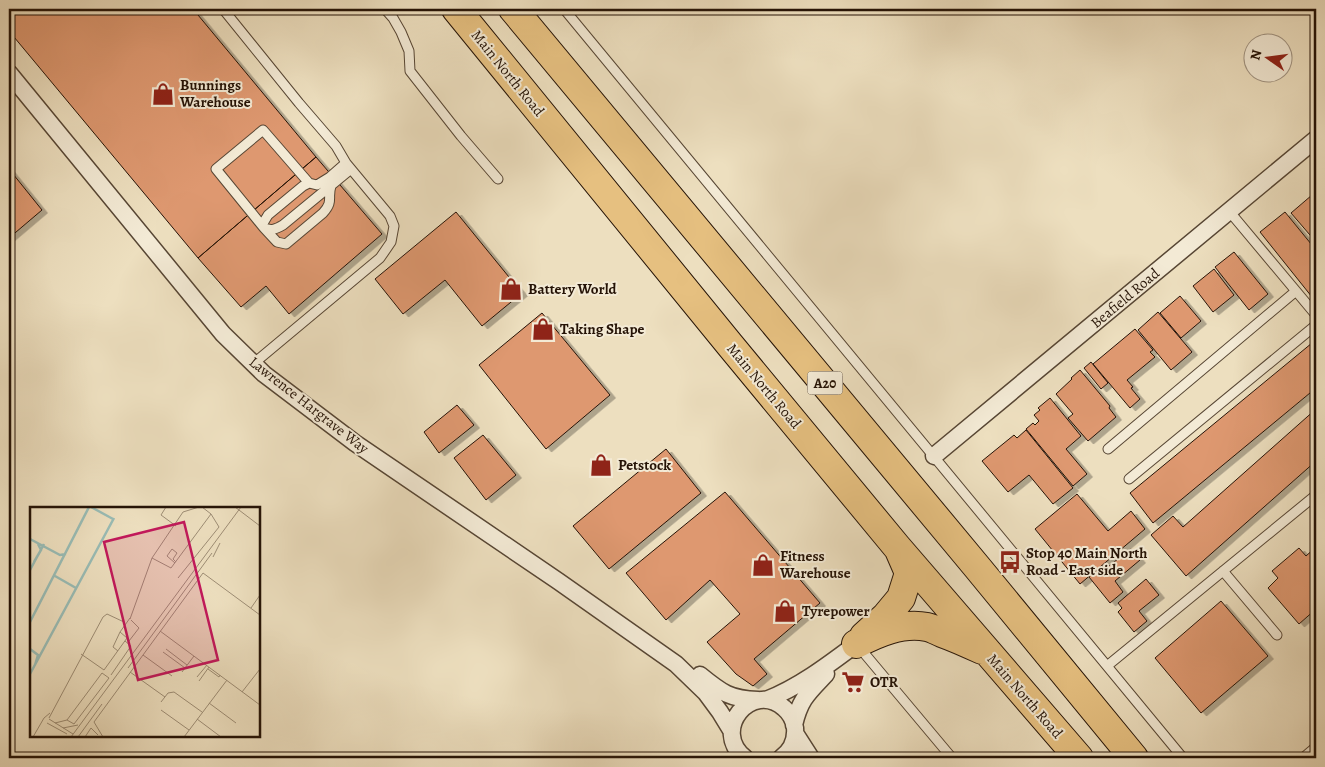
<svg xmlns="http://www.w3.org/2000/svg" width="1325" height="767" viewBox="0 0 1325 767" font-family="Alegreya,serif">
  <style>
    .building { fill: #de9870; stroke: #251306; filter: url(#shadow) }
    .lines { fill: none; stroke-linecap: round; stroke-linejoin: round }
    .lane-casing { stroke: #574634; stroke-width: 11 }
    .street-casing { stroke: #574634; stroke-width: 19 }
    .highway-casing { stroke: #251306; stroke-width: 30 }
    .lane { stroke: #f3ead5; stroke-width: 9 }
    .street { stroke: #f3ead5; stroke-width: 16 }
    .highway { stroke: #e6c080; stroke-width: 28 }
    .labels { text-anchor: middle; stroke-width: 4; stroke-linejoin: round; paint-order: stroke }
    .shield { fill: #f3ead5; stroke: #635444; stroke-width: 1 }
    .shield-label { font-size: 14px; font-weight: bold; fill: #251306 }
    .street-label { font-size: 15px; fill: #251306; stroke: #f3ead5 }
    .poi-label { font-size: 15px; font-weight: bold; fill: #251306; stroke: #f3ead5; text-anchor: start }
    .inset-river { fill: none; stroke: #99bcb5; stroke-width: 2.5 }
    .inset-road { fill: none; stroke: #9d8d75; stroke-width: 1 }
    .view { fill: #c2185b; fill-opacity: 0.15; stroke: #c2185b; stroke-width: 2.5 }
    .inset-edge { fill: none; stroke: #251306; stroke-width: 2.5 }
  </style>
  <defs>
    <filter id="shadow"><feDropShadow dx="5.5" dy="3" stdDeviation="0" flood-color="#0004"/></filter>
  </defs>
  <rect width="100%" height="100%" fill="#eddfbf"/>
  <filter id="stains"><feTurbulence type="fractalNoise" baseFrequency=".004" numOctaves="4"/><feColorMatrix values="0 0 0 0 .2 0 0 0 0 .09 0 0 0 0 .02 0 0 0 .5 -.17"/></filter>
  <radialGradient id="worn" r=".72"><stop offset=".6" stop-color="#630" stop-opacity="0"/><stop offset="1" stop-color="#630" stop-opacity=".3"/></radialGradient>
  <path class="building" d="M9 9H193L316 157 198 258 9 31Z
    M316 157 382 234 289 314 266 286 241 307 198 258Z
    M9 169 42 210 9 238Z
    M1312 195 1316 200V242L1291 213Z
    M456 212 522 293 482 326 445 280 403 314 375 279Z
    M1285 212 1316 250V302L1260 232Z
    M1234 252 1268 294 1249 310 1215 267Z
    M1214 269 1234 295 1213 312 1193 286Z
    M1180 296 1201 321 1181 338 1160 313Z
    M1158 312 1192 352 1171 370 1138 330Z
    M542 313 610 395 546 449 479 365Z
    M1135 329 1153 350 1150 352 1155 357 1127 380 1133 387 1131 388 1140 399 1130 408 1093 364Z
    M1312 343 1316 348V388L1153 523 1130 493Z
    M1091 362 1108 383 1101 389 1084 368Z
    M1080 370 1110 406 1109 408 1116 417 1088 441 1068 418 1073 414 1056 394 1072 379 1071 378Z
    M1050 398 1081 436 1066 449 1087 474 1073 486 1026 429 1033 423 1035 425 1039 421 1034 415 1040 410 1038 408Z
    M457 405 474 425 439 453 424 432Z
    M1316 409V461L1186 576 1151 535 1173 516 1183 527Z
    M1026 430 1073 488 1053 504 1029 475 1008 492 982 461 1014 435 1017 438Z
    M483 435 516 475 486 500 454 458Z
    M666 449 701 493 609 569 573 526Z
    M725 492 820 603 754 659 767 674 753 686 736 674 707 642 740 614 710 580 666 620 626 573Z
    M1077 494 1108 531 1131 511 1145 529 1080 584 1035 529Z
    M1316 547V609L1299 624 1268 588 1278 578 1272 571 1299 548 1306 556Z
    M1131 549 1140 560 1115 581 1123 592 1110 603 1089 577 1102 566 1105 569Z
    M1146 579 1159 595 1139 611 1147 621 1134 632 1118 612 1122 608 1118 603Z
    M1221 601 1268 656 1201 713 1155 658Z"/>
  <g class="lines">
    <defs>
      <path id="lane" d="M223 9 299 103 336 146 346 163 390 216 394 226 391 242 380 258 253 364
        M385 9 393 18 401 32 409 51 410 71 461 136 498 179
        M564 9 1183 758
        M346 163 330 177 317 185 309 183 263 130 216 169 264 228C272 231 276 229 283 225L351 169
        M1229 211 1316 315
        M262 225 268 215 303 186 309 183
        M264 228 277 242 286 244 323 213C334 201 327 198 331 186
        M1108 449 1296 291
        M1129 479 1316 325
        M1223 571 1277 635
        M859 647 952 758
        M1107 666 1316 495
        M1303 758 1316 747"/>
      <path id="street" d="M9 73 223 334 264 374 355 443 558 581 676 664 706 693 720 712 731 730
        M934 456 1316 139
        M700 675C722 693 730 699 758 700
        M766 700C799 687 828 665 856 644
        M794 725C800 699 808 693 826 674
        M795 733 811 758
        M745 758C710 730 752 680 784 708 790 713 794 721 795 728 796 740 791 751 781 758"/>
      <path id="highway" d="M456 9 730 345 897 547 1079 758
        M513 9 977 567 1134 758
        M864 636 886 616 901 598 909 573 899 550
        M856 644C877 633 902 622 927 627 932 628 937 631 942 633 956 638 969 644 982 650"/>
    </defs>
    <use href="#lane" class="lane-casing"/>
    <use href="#street" class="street-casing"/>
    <use href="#highway" class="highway-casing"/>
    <use href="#lane" class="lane"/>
    <use href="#street" class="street"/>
    <use href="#highway" class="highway"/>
  </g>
  <defs>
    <symbol id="shop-bare" viewBox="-9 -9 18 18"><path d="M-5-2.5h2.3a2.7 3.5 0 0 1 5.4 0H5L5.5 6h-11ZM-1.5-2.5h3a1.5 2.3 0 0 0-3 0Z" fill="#8f2418" stroke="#f3ead5" stroke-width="2.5" paint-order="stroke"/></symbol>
    <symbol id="bus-bare" viewBox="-9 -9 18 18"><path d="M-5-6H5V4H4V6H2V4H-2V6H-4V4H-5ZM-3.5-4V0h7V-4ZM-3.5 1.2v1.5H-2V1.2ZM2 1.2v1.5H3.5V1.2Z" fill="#8f2418" stroke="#f3ead5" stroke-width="2.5" paint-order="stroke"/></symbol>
    <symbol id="supermarket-bare" viewBox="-9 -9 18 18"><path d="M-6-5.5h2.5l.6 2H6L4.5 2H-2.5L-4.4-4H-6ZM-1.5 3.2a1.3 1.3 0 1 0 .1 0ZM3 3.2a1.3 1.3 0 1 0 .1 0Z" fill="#8f2418" stroke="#f3ead5" stroke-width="2.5" paint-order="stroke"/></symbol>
  </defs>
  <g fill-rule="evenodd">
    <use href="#shop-bare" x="147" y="78" width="32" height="32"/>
    <use href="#shop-bare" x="495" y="273" width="32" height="32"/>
    <use href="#shop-bare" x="527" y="313" width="32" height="32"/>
    <use href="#shop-bare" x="585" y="449" width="32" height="32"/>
    <use href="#bus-bare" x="994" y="546" width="32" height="32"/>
    <use href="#shop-bare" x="747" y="549" width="32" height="32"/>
    <use href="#shop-bare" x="769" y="595" width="32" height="32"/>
    <use href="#supermarket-bare" x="837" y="666" width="32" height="32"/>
  </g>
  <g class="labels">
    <rect class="shield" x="807.5" y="371.5" width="35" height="23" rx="4"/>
    <g class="shield-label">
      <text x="825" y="388">A20</text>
    </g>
    <g class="street-label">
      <text transform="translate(508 73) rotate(51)" y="5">Main North Road</text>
      <text transform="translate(1125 298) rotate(-40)" y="5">Beafield Road</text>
      <text transform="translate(764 386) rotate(50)" y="5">Main North Road</text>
      <text transform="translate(309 405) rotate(38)" y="5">Lawrence Hargrave Way</text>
      <text transform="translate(1025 696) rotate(49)" y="5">Main North Road</text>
    </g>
    <g class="poi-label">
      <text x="180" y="90">Bunnings<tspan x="180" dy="17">Warehouse</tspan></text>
      <text x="528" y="294">Battery World</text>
      <text x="560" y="334">Taking Shape</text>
      <text x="618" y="470">Petstock</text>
      <text x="1026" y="558">Stop 40 Main North<tspan x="1026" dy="17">Road - East side</tspan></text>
      <text x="780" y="561">Fitness<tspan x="780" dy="17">Warehouse</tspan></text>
      <text x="802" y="616">Tyrepower</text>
      <text x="870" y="687">OTR</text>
    </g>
  </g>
  <g transform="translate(30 507)">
    <rect width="230" height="230" fill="#eddfbf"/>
    <path class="inset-river" d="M61 0 83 12M0 32 30 48 36 47M4 55 11 43 8 37M0 63 14 37M25 69 46 81M0 115 59 0M0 142 8 148 5 158M0 167 84 11"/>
    <path class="inset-road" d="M136 0 131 8 146 19M205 0 230 19M183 50 190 36M122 51 141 61 181 7M145 56 137 49 142 42 147 46 143 52 146 55M148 71 189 20 181 7 172 0M221 101 230 88M100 112 122 51 153 5 169 0M130 124 230 198M99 134 109 121 101 113M136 142 157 158M88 144 83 140 90 125M133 145 155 161M51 147 74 163 97 131 90 125 100 111M113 148 142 169M98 161 182 46M178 162 189 170 190 168M100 165 135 190M152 165 164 149M81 168 101 139 95 134M167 170 177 158M169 174 179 160M212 185 230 162M131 195 138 186 144 185 172 205M179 196 206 216M131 203 159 223M19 211 73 110 77 107 94 115M19 212 43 227M167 212 191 230M17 216 37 227M25 216 37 213 72 166 79 171 44 217 37 213M33 221 48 218M3 230 14 211 20 206M41 230 211 0M48 230 72 197M55 230 61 221 68 228M73 230 64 215 173 66 230 108M154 230 197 173"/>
    <path class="view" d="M154 15 188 153 108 173 74 35Z"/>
    <rect width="230" height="230" class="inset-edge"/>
  </g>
  <rect width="1325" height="767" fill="none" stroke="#eddfbf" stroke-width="30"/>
  <rect x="10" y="10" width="1305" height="747" fill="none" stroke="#251306" stroke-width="2.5"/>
  <rect x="15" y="15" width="1295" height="737" fill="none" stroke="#251306"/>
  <g transform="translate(1268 58) rotate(284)"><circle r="24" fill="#f3ead5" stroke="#a19482"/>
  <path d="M0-4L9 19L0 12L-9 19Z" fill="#8f2418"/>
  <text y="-8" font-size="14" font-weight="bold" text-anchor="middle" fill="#251306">N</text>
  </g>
  <rect width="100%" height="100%" filter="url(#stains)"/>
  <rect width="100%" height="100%" fill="url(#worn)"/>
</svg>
